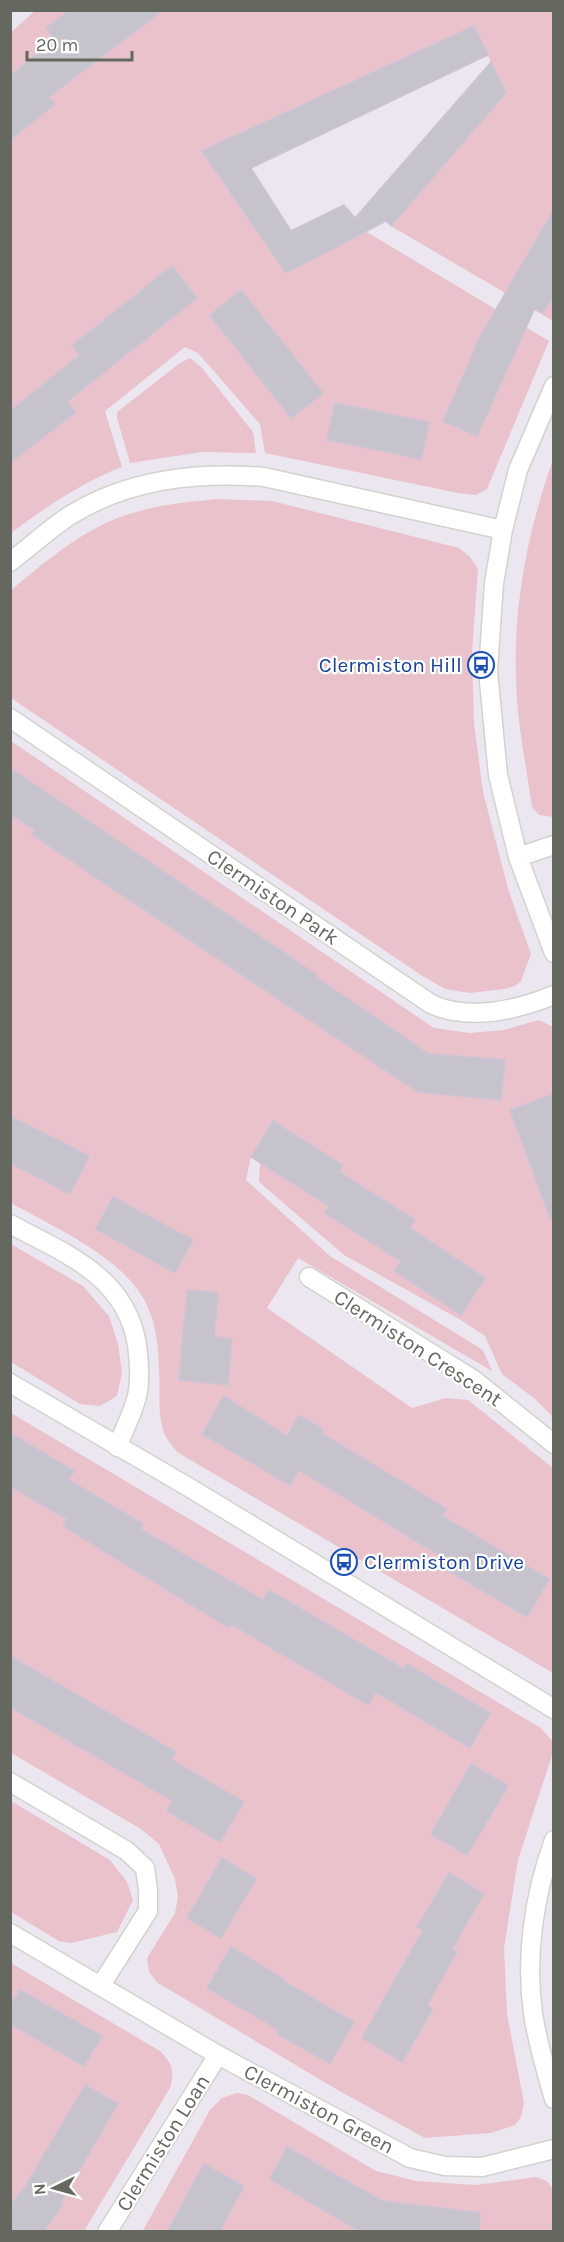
<svg xmlns="http://www.w3.org/2000/svg" width="564" height="2242" viewBox="0 0 564 2242" font-family="Karla,sans-serif">
  <style>
    .green { fill: #e9c2cc }
    .building { fill: #c7c3cc; stroke: #ccc4d6; stroke-width: 1.5 }
    .lines { fill: none; stroke-linecap: round; stroke-linejoin: round }
    .street-casing { stroke: #d1d3cd; stroke-width: 21 }
    .street { stroke: #fff; stroke-width: 18 }
    .labels { text-anchor: middle; stroke-width: 4.5; stroke-linejoin: round; paint-order: stroke }
    .transit-label { font-size: 21px; fill: #164399; stroke: #fff; text-anchor: end }
    .street-label { font-size: 21px; fill: #65685e; stroke: #fff }
  </style>
  <rect width="100%" height="100%" fill="#ece6f1"/>
  <path class="green" d="M36 10 553 11V321L391 226 506 93 474 27 203 151 286 273 365 231 549 341 487 489 476 495 458 493 265 453 260 424 198 353 185 347 105 411 122 467C81 483 46 507 11 533L10 33Z
    M190 358 202 368 253 432 256 453 202 452 130 463 117 418V412L180 363Z
    M553 460 554 817 539 815 532 807C526 765 517 722 516 680 513 605 528 530 553 460Z
    M217 499 272 501 459 548 470 557 478 569 472 653 474 723 483 792 509 892 531 954 521 981 515 986 504 989 470 993 445 989 421 975 11 698V590C45 562 83 529 126 515 156 505 186 502 217 499Z
    M11 741 434 1028 470 1033 504 1030 539 1020 553 1027V1417L535 1399 502 1374 485 1336 459 1319 344 1255 259 1182 260 1163 251 1157 246 1180 330 1256 483 1350 492 1371 298 1258 267 1308 412 1408 446 1398 468 1400 553 1468V1673L177 1452C173 1447 169 1442 166 1437 156 1418 161 1389 159 1369 158 1348 157 1329 149 1310 130 1260 55 1228 11 1203Z
    M11 1244 83 1286 109 1316 118 1344 122 1373 117 1396 100 1406 80 1404 11 1362Z
    M11 1413 541 1728 553 1742V1752L518 1860 504 1948 507 2014 524 2103 521 2117 515 2125 491 2133 425 2138 341 2092 158 1983 149 1972 147 1958 175 1913 178 1897 175 1879 159 1844 141 1829 11 1753Z
    M11 1801 110 1860 127 1882 133 1900 117 1932 71 1943 59 1941 11 1912Z
    M11 1963 160 2051C173 2065 175 2070 170 2088L84 2231 11 2232Z
    M237 2093 248 2095 376 2171 417 2181 475 2185 536 2177 547 2181 553 2189V2231L142 2232 210 2110 222 2098Z"/>
  <path class="building" d="M70 10H163L49 97 55 104 10 140V76L55 40 46 28Z
    M474 26 488 55 251 168 291 231 344 205 355 218 491 62 506 93 391 226 386 221 286 273 202 151Z
    M554 209V295L543 313 535 308 477 436 443 421 481 335Z
    M172 266 197 298 67 402 76 412 10 463V411L80 355 72 346Z
    M241 290 323 393 291 418 210 315Z
    M335 403 429 422 421 459 327 440Z
    M10 768 317 975 316 977 429 1054 505 1060 501 1100 418 1092 98 879 32 834 35 830 10 814Z
    M554 1094V1217L550 1218 510 1110Z
    M10 1116 89 1156 70 1194 10 1163Z
    M273 1121 343 1165 339 1172 415 1220 410 1228 485 1278 461 1315 395 1271 401 1261 325 1213 329 1206 251 1157Z
    M113 1197 193 1240 175 1273 96 1229Z
    M187 1290 218 1293 214 1337 232 1339 228 1385 179 1380Z
    M224 1396 287 1436 299 1415 323 1429 321 1433 447 1509 442 1516 549 1579 527 1617 439 1565 444 1558 299 1470 290 1485 202 1434Z
    M10 1433 74 1471 69 1480 143 1524 140 1529 263 1600 269 1590 404 1669 407 1664 490 1713 470 1748 376 1692 368 1705 231 1624 229 1628 63 1526 67 1519 10 1486Z
    M10 1656 176 1752 172 1760 244 1802 220 1842 167 1811 173 1801 10 1707Z
    M471 1764 508 1786 467 1855 431 1834Z
    M222 1858 256 1879 221 1938 187 1918Z
    M449 1873 484 1894 452 1949 457 1952 427 2005 433 2009 402 2062 362 2038 423 1930 417 1927Z
    M231 1947 284 1979 283 1981 354 2022 330 2064 277 2034 279 2030 207 1988Z
    M20 1990 102 2036 84 2066 10 2024V2006Z
    M85 2085 118 2104 60 2203 63 2205 43 2232H10V2206L27 2184Z
    M287 2147 382 2201 480 2213 479 2232H361L270 2179Z
    M204 2164 244 2186 219 2232H167Z"/>
  <g class="lines">
    <defs>
      <path id="street" d="M554 386 518 470 503 530 494 583 488 671 498 775 518 857 554 953
        M10 562C30 547 48 530 69 516 128 479 196 472 264 477L503 530
        M10 718 431 1004C438 1007 446 1010 454 1011 486 1017 524 1007 554 995
        M518 857 554 845
        M10 1224C66 1254 126 1276 137 1345 139 1361 141 1380 137 1396 133 1413 124 1430 117 1447
        M309 1277 474 1380 554 1444
        M10 1383 190 1488 554 1709
        M10 1782 127 1851 145 1868 148 1890V1911L101 1985
        M554 1840C534 1895 525 1956 533 2013 537 2042 546 2071 554 2099
        M10 1933 218 2055 410 2158 445 2166 482 2167 554 2149
        M107 2232 218 2055"/>
    </defs>
    <use href="#street" class="street-casing"/>
    <use href="#street" class="street"/>
  </g>
  <defs>
    <symbol id="bus-ring" viewBox="-11 -11 22 22"><circle r="9.5" fill="#fff" stroke="#1a4fb4" stroke-width="1.5"/><path d="M-5-6H5V4H4V6H2V4H-2V6H-4V4H-5ZM-3.5-4V0h7V-4ZM-3.5 1.2v1.5H-2V1.2ZM2 1.2v1.5H3.5V1.2Z" fill="#1a4fb4"/></symbol>
  </defs>
  <g fill-rule="evenodd">
    <use href="#bus-ring" x="466" y="650" width="30" height="30"/>
    <use href="#bus-ring" x="329" y="1547" width="30" height="30"/>
  </g>
  <g class="labels">
    <g class="transit-label">
      <text x="462" y="672">Clermiston Hill</text>
      <text x="364" y="1569" text-anchor="start">Clermiston Drive</text>
    </g>
    <g class="street-label">
      <text transform="translate(273 897) rotate(34)" y="7">Clermiston Park</text>
      <text transform="translate(418 1348) rotate(33)" y="7">Clermiston Crescent</text>
      <text transform="translate(319 2109) rotate(28)" y="7">Clermiston Green</text>
      <text transform="translate(163 2143) rotate(-58)" y="7">Clermiston Loan</text>
    </g>
  </g>
  <rect width="564" height="2242" fill="none" stroke="#65685e" stroke-width="24"/>
  <g transform="translate(54 2188) rotate(265)" stroke="#ffffff" stroke-width="4.5" paint-order="stroke">
  <path d="M0-4.5L10 22L0 15L-10 22Z" fill="#65685e"/>
  <text y="-9" font-size="16" font-weight="bold" text-anchor="middle" fill="#65685e">N</text>
  </g>
  <path d="M27 51v9h105v-9" fill="none" stroke="#65685e" stroke-width="3"/>
  <text x="36" y="51" font-size="18" fill="#65685e" stroke="#ffffff" stroke-width="4.5" paint-order="stroke">20 m</text>
</svg>
